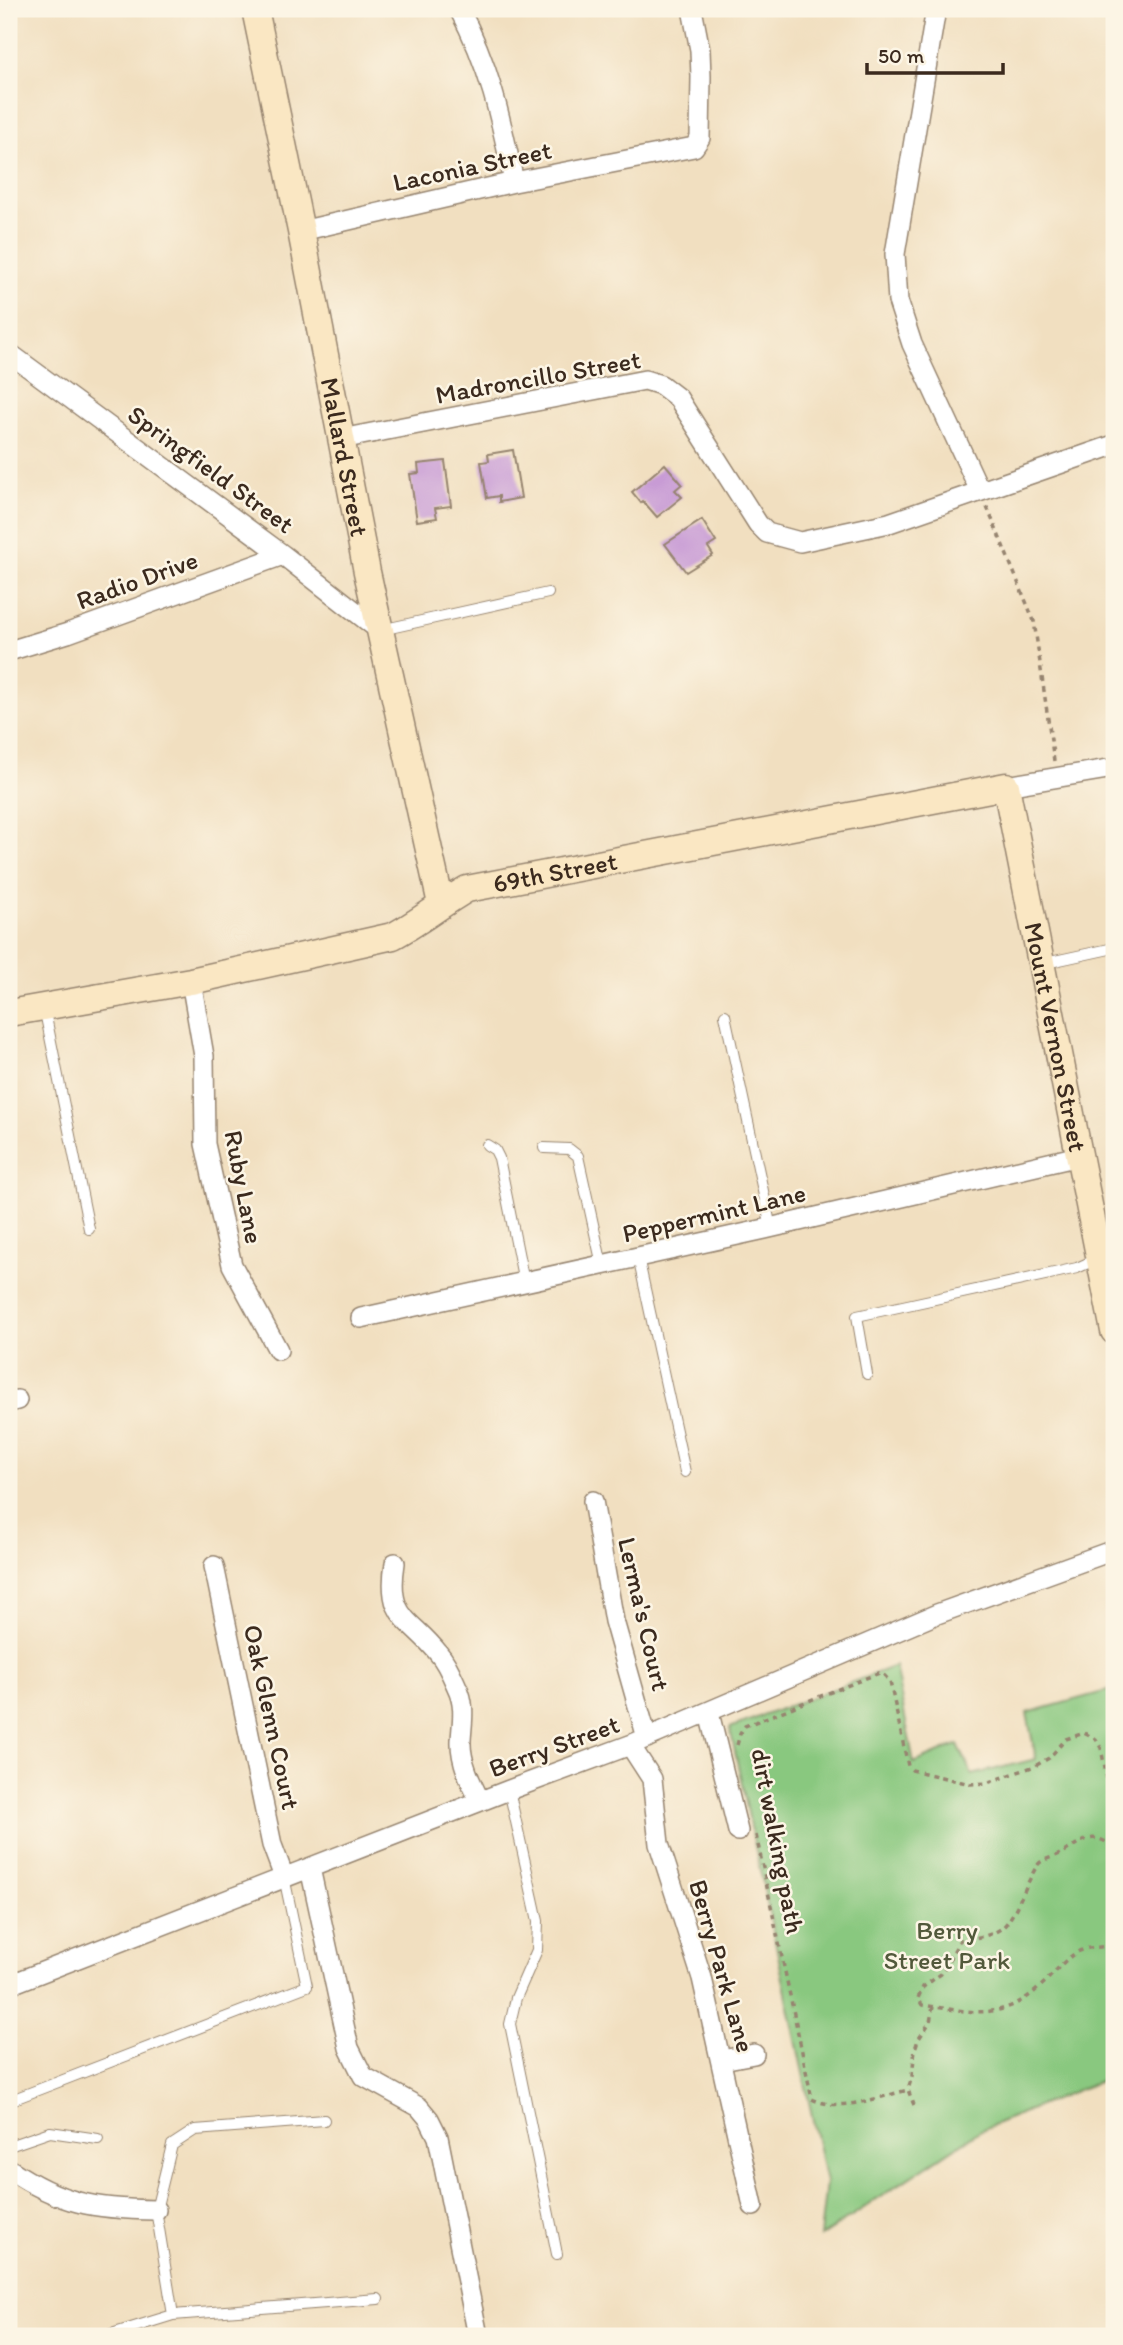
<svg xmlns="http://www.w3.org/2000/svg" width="1123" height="2345" viewBox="0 0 1123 2345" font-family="Itim,sans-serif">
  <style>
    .green { fill: #89c87f; stroke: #62794e; stroke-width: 2 }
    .building { fill: #c89bd5 }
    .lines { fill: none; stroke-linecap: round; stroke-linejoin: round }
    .lane-casing { stroke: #96846f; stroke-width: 12 }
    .street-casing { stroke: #96846f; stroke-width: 22 }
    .secondary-casing { stroke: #96846f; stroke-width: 29 }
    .path { stroke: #96846f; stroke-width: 3.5; stroke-dasharray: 5 5; stroke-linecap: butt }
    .lane { stroke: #fff; stroke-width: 10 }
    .street { stroke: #fff; stroke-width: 19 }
    .secondary { stroke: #fae7c3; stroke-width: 26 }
    .labels { text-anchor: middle; stroke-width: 5; stroke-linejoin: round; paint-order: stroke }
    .street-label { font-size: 26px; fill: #3b2a1e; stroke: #fcf5e5 }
    .park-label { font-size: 26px; fill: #52593b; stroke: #fcf5e5 }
  </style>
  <rect width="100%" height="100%" fill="#fcf5e5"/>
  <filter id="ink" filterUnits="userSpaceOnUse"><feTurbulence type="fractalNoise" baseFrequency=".0143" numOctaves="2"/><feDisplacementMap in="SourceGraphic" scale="14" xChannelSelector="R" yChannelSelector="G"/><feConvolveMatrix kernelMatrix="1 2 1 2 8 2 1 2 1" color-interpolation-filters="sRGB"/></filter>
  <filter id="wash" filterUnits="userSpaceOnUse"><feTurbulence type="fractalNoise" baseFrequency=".00686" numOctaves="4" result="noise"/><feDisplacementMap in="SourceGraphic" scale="28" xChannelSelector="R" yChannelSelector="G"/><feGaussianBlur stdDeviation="1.57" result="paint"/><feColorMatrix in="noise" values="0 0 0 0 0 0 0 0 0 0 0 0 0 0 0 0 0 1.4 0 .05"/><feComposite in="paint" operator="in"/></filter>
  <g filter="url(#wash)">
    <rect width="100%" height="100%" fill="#f1dfc0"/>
    <path class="green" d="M895 1666 914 1763 958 1744 972 1775 1036 1759 1027 1713 1114 1689V2075L981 2130 820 2237 826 2182 730 1728Z"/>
    <g id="blocks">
      <path class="building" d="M513 450 521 498 499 502V496L487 498 481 462 489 461 488 454Z
        M445 461 451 506 435 508 437 518 417 521 410 474 419 473 418 464Z
        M665 464 682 484 675 490 682 497 657 517 643 501 641 503 632 492Z
        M702 520 716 542 708 547 713 555 686 572 665 544Z"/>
    </g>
  </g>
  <g filter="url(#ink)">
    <use href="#blocks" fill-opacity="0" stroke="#96846f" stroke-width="2"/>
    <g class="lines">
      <defs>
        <path id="lane" d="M381 630 548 593
          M1041 964 1114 948
          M44 1007 89 1229
          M725 1015 771 1228
          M487 1145 495 1150 499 1158 524 1282
          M544 1148 569 1149 578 1156 602 1265
          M638 1257 685 1472
          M867 1374 857 1316 1077 1268 1099 1258 1114 1255
          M509 1790 538 1921 537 1950 516 1998 510 2024 557 2254
          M9 2101 307 1986 284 1877
          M324 2120 195 2130 172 2145 156 2210 173 2315 378 2299
          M9 2146 50 2132 98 2139
          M105 2336 173 2315"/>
        <path id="street" d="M459 9C490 66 501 120 514 182
          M936 9 895 254 898 301 912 344 980 491
          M301 231 514 182 694 147 700 138 701 77 700 50 692 9
          M9 353 283 555 379 630
          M341 439 645 380 661 385 678 398 758 524 767 533 800 542 889 523 1114 445
          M9 651 68 633 283 555
          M1006 786 1114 768
          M191 981 204 1056 205 1144 232 1265 278 1350
          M361 1318 765 1229 1079 1156
          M9 1402 17 1400
          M593 1501 614 1621 647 1738
          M395 1563C386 1620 410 1617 439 1654 447 1663 452 1676 457 1687 466 1705 462 1722 461 1740 460 1761 471 1783 480 1801
          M214 1566 272 1845 284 1877
          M709 1713 738 1831
          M630 1745 652 1779 659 1844 702 1978 753 2206
          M310 1868 349 2048 363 2076 419 2107 429 2119 438 2137 477 2331
          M9 1985 509 1790 630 1745 937 1614 1114 1550
          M722 2060 754 2054
          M9 2169C61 2204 94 2209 156 2210"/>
        <g id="secondary">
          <path id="s1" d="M255 9 301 231 367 572 441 904"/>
          <path id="s2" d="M9 1013 191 981 393 936C419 922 441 904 467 889L1006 786 1114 1331"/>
        </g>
      </defs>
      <use href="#lane" class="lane-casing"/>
      <use href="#street" class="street-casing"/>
      <use href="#secondary" class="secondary-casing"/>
      <path class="path" d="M987 507 1034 621 1054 761
        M737 1745 740 1734 745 1726 879 1673 885 1676 890 1682 908 1766 912 1770 970 1784 987 1783 1035 1766 1049 1758 1066 1739 1084 1733 1096 1739 1101 1748 1114 1815
        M756 1835 812 2099C841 2113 878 2097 908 2090
        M1114 1847C1089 1829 1082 1843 1060 1854 1052 1858 1041 1859 1037 1866 1027 1881 1014 1919 1002 1928 990 1937 973 1938 960 1940L941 1974 923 1987 918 1998 922 2005C973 2012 1004 2023 1045 1982 1055 1972 1068 1955 1082 1950 1092 1946 1104 1948 1114 1945
        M914 2105 908 2090 912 2076 915 2049 918 2040 930 2022 933 2007"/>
      <use href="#lane" class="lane"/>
      <use href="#street" class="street"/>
      <use href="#secondary" class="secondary"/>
    </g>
  </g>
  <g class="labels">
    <g class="street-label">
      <text transform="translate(472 166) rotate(-12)" y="9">Laconia Street</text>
      <text transform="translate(538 377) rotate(-10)" y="9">Madroncillo Street</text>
      <text dy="9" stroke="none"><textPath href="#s1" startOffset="457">Mallard Street</textPath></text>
      <text transform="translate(211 469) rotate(36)" y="9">Springfield Street</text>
      <text transform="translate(137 580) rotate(-20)" y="9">Radio Drive</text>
      <text dy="9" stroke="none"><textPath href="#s2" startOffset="569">69th Street</textPath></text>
      <text dy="9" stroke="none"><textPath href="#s2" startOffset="1284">Mount Vernon Street</textPath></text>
      <text transform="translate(244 1187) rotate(79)" y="9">Ruby Lane</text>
      <text transform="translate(714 1213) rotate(-13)" y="9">Peppermint Lane</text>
      <text transform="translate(644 1614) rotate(77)" y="9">Lerma's Court</text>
      <text transform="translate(272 1717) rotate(78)" y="9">Oak Glenn Court</text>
      <text transform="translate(554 1746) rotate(-20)" y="9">Berry Street</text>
      <text transform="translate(778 1841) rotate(79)" y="9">dirt walking path</text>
      <text transform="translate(722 1966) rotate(74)" y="9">Berry Park Lane</text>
    </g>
    <g class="park-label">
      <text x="947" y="1939">Berry<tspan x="947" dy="30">Street Park</tspan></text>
    </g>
  </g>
  <rect width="1123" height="2345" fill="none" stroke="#fcf5e5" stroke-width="35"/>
  <path d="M867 63v10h136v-10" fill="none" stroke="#3b2a1e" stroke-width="3.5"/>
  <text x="878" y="63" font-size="21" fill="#3b2a1e" stroke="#fcf5e5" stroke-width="5" paint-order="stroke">50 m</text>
</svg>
